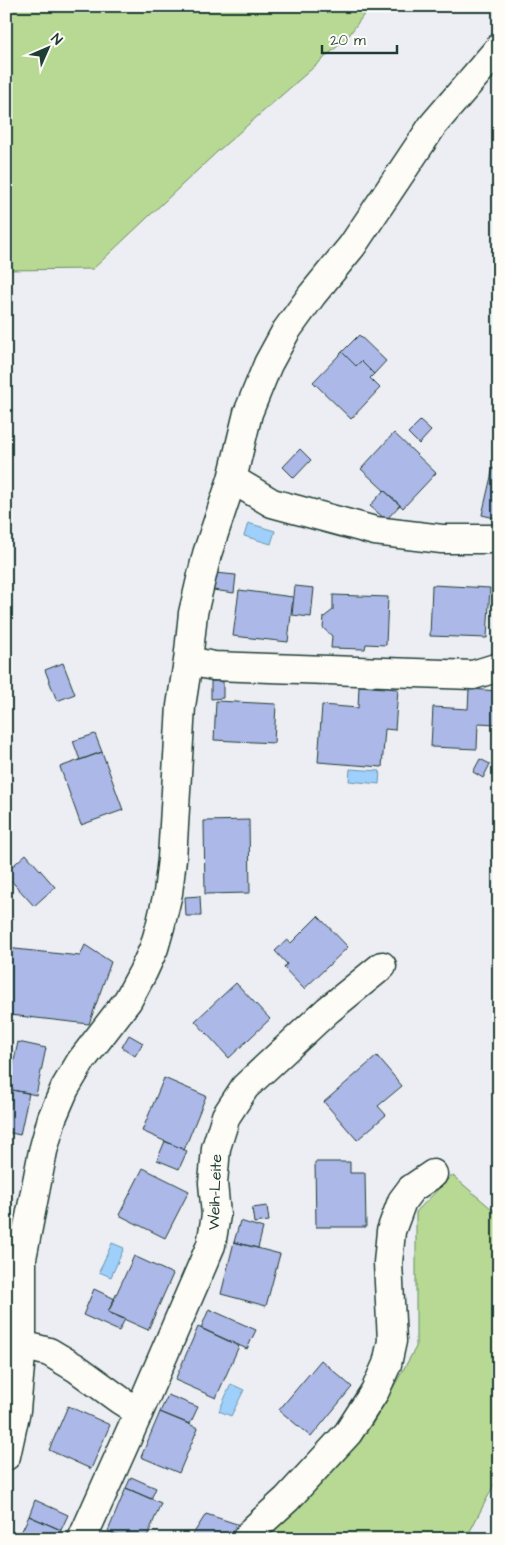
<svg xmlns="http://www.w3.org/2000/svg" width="505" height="1545" viewBox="0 0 505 1545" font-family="'Architects Daughter',sans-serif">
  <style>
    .green { fill: #b7d993; stroke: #6b8b64 }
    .water { fill: #9ed0fb; stroke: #6b95ab }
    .building { fill: #acb8e8; stroke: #1f3d34 }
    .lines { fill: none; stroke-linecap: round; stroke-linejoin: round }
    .minor-casing { stroke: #1f3d34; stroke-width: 31 }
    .minor { stroke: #fdfcf7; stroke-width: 28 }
    .labels { text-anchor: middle; stroke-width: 5; stroke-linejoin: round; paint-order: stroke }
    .street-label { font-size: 16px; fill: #1f3d34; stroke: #fdfcf7 }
  </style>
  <rect width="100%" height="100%" fill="#edeef4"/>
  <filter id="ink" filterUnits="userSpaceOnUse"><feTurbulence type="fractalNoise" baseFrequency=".02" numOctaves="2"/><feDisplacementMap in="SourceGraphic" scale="10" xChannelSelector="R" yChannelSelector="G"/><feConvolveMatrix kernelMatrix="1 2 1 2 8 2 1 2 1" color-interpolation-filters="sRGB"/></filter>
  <g filter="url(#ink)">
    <path class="green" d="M6 6H370L347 38 218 151 93 269 6 270Z
      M452 1175 499 1215V1475L466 1539H259L372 1425 416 1347V1212Z"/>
    <path class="water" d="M248 523 275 531 271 544 244 536Z
      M350 769 380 771 379 784 349 781Z
      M112 1243 124 1248 111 1277 99 1272Z
      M231 1384 244 1390 231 1416 219 1411Z"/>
    <path class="building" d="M359 335 386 361 374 374 361 361 356 366 342 352Z
      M342 352 356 366 361 361 374 374 370 378 380 388 351 419 313 382Z
      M420 421 431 431 419 444 408 433Z
      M394 433 436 473 403 508 361 469Z
      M300 449 311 460 294 478 283 467Z
      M493 468 499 469V519L482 515Z
      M384 490 400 505 386 520 370 506Z
      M215 573 236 575 234 593 213 590Z
      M432 585 490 588 487 638 430 636Z
      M295 586 314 588 311 617 292 615Z
      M239 590 293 597 288 642 233 636Z
      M333 595 388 597 386 645 366 644 365 649 331 648 332 636 323 628 324 617 333 610Z
      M63 663 75 694 57 701 45 670Z
      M211 681H223V698L211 699Z
      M359 686 398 689 395 730 385 729 382 767 318 762 322 705 358 708Z
      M469 689 499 691 497 724 478 723 477 749 431 747 433 707 468 709Z
      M216 701 276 704 274 743 214 740Z
      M95 734 102 752 80 760 73 741Z
      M102 752 123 810 81 825 60 767Z
      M480 759 490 764 483 778 473 772Z
      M249 820 250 893 205 894 204 821Z
      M26 854 55 887 34 906 6 875V872Z
      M200 896 201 916H186L185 897Z
      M318 916 348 947 304 989 284 968 287 964 275 951 287 940 291 943Z
      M85 945 111 962 89 1024 10 1015 6 1041V948L80 956Z
      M236 983 270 1019 229 1058 195 1021Z
      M129 1035 143 1043 135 1056 122 1047Z
      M18 1042 46 1048 36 1095 8 1089Z
      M377 1056 402 1086 378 1106 386 1115 357 1140 324 1102Z
      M164 1078 206 1096 184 1150 142 1131Z
      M6 1089 29 1093 20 1135 6 1132Z
      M165 1141 187 1151 179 1169 157 1160Z
      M315 1162H350V1173H365L366 1227H316Z
      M143 1168 189 1191 165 1238 119 1215Z
      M267 1206 269 1221 254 1223 252 1208Z
      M240 1221 263 1228 258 1248 234 1242Z
      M234 1242 280 1254 266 1306 221 1294Z
      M134 1256 173 1274 148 1330 108 1312Z
      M94 1289 115 1299 108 1312 125 1319 119 1331 83 1315Z
      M209 1309 256 1330 247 1349 201 1328Z
      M198 1327 239 1346 216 1398 175 1380Z
      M321 1360 352 1387 311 1437 279 1410Z
      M168 1395 198 1407 190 1424 160 1412Z
      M68 1406 110 1425 91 1469 49 1450Z
      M160 1412 198 1428 179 1473 141 1457Z
      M131 1477 156 1488 151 1499 126 1488Z
      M126 1488 161 1503 146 1539H126L108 1531Z
      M35 1500 68 1515 61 1530 29 1516Z
      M206 1514 243 1526 234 1539H190Z
      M29 1516 61 1530 57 1539H18Z"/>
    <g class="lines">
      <defs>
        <path id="minor" d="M232 479 272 503 375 531 442 539H492
          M188 661 214 666 473 675 499 667
          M22 1345 49 1352 76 1368 120 1400 139 1412
          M6 1456 16 1410 22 1345V1258L43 1151 52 1118 65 1088 81 1061 128 1000 143 972 154 948 160 927 168 893 172 859 181 706 188 661 193 613 207 554 232 479 248 413 268 364 286 331 312 295 352 246 433 125 499 48
          M82 1539 139 1412 211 1245 216 1215 213 1183 216 1148 226 1116 245 1087 328 1010 382 966
          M246 1539 254 1529 287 1499 348 1433 375 1391 387 1364 392 1341 388 1263 391 1231 402 1201 411 1189 433 1174"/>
      </defs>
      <use href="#minor" class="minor-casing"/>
      <use href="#minor" class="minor"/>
    </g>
  </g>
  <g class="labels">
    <g class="street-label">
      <text transform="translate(214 1192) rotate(-88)" y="6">Weih-Leite</text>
    </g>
  </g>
  <rect width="505" height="1545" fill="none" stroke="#fdfcf7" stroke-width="25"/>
  <rect x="12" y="12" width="480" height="1520" fill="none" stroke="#1f3d34" stroke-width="2" filter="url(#ink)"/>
  <g transform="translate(48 48) rotate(45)" stroke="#fdfcf7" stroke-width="4" paint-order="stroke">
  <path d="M0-4L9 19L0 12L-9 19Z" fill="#1f3d34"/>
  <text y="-8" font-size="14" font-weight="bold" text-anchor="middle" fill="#1f3d34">N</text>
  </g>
  <path d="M322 45v8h75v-8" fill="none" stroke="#1f3d34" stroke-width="2.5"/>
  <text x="330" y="45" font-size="15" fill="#1f3d34" stroke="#fdfcf7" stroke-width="4" paint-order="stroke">20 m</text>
</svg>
